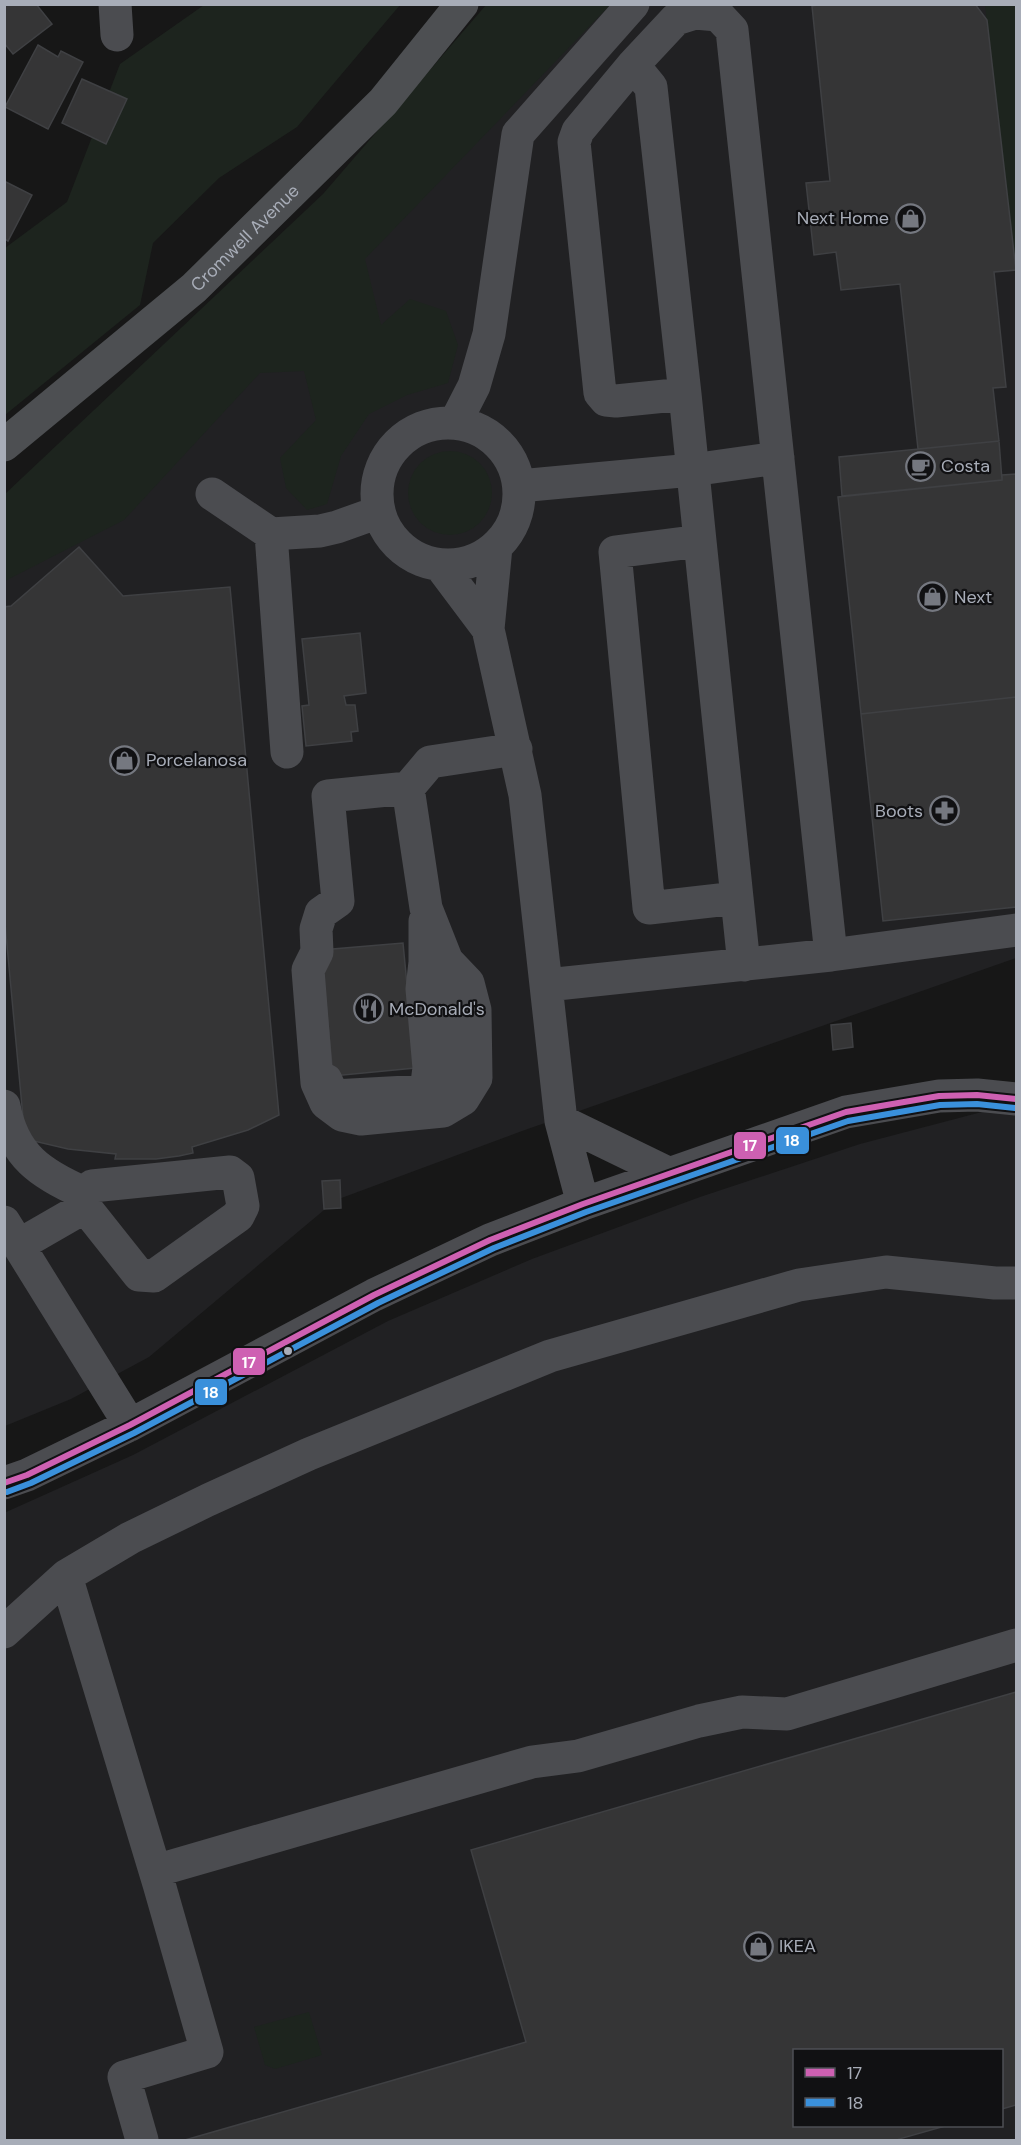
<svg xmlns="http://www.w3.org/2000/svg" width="1021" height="2145" viewBox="0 0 1021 2145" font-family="'DM Sans',sans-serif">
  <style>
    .built { fill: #212123; fill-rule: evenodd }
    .green { fill: #1d241e }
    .building { fill: #353536; stroke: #3f4043; stroke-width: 1.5 }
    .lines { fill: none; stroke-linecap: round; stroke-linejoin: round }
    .minor { stroke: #4b4c50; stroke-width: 33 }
    .major { stroke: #4d4f52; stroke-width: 33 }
    .bus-1-casing { stroke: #111113; stroke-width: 10 }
    .bus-2-casing { stroke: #111113; stroke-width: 10 }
    .bus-1 { stroke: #ce60b2; stroke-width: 6 }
    .bus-2 { stroke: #3a90db; stroke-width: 6 }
    .bus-dot { fill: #a8adb8; stroke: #111113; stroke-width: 2 }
    .labels { text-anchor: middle; stroke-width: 4.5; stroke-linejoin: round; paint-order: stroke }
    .poi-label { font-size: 18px; fill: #a8adb8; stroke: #111113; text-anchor: start }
    .street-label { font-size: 18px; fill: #a8adb8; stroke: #111113 }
    .line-badge { stroke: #111113; stroke-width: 2 }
    .badge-label { font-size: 16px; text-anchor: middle; font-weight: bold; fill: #fff }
  </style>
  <rect width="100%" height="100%" fill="#171717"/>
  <path class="built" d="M533 5H1008L1016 82V958L522 1131 336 1200 149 1357 71 1399 5 1426V524Z
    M1016 1103V2140H5L4 1513 133 1455 388 1321 532 1259 700 1197 860 1144ZM794 2050H1002V2126H794Z"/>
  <path class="green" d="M204 5H400L297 127 219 178 153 243 140 305 5 415V248L67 202 120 64Z
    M486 5H610L365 259 381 325 410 299 446 311 458 345 448 383 407 395 369 414 341 456 327 504 307 510 286 488 280 458 316 420 304 371 260 373 124 520 5 581V494L323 194Z
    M985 5H1016V284Z
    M408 493a42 42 0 1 1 84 0a42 42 0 1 1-84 0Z
    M309 2012 322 2055 275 2069 265 2065 254 2027Z"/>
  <path class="building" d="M4 4H36L52 24 13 54 4 43Z
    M823 4H975L987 20 1016 270 994 272 1006 387 993 388 999 441 918 449 900 284 841 290 836 252 814 255 806 183 830 181 812 6Z
    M38 45 58 57 61 51 83 62 48 129 5 107Z
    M82 79 127 99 106 144 62 123Z
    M4 181 32 195 8 241 4 238Z
    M999 441 1002 480 842 496 839 457Z
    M1016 474V697L861 714 838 497 1002 480V475Z
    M79 547 123 596 230 587 279 1115 248 1130 192 1147 193 1153 179 1156 156 1159H115L116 1154 68 1149 25 1139 4 913V607L11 606Z
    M360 633 366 693 344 696 346 705H355L358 731 351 732 352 741 306 746 302 706 309 705 302 639Z
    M1016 697V907L883 921 861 714Z
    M403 943 415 1068 333 1076 321 950Z
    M851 1023 853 1047 833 1050 831 1025Z
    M340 1180 341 1208 324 1209 322 1181Z
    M1016 1692V2105L1002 2109V2050H794V2126H945L899 2139 900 2140H185L526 2042 471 1850Z"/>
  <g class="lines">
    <path class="minor" d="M115 4 117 35
      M633 65 651 87 685 394
      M455 423 474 386 489 334 518 134 633 4
      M377 494a71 71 0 1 1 142 0a71 71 0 1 1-142 0Z
      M519 486 692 470 778 458
      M212 494 271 534 320 531 337 527 379 512
      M271 534 287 752
      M700 541 737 898
      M496 547 488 629 525 795 561 1121 583 1204
      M440 565 488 629
      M408 788 426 908 447 961 468 983 475 1010 476 1078 463 1099 443 1111 361 1119 342 1115 326 1103 317 1083 308 970 317 952 316 929 321 913 338 901 328 796 408 788 430 762 516 749
      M425 962 445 992 453 1013 455 1062 445 1080 426 1091
      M744 965 737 898 649 908 615 552 700 541 685 394 616 401 606 400 600 393 574 142 578 131 633 65 676 19 695 13 718 15 732 30 831 955
      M547 985 831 955 1016 930
      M326 1080 333 1096 426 1091 429 1068 422 989 425 962V921
      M4 1106C13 1156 41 1174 84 1193
      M561 1121 668 1173
      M230 1172 238 1178 243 1206 238 1216 154 1276 139 1275 85 1207 84 1193 92 1186Z
      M4 1222 130 1425
      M19 1245 85 1207
      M4 1483 27 1475 130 1425 374 1295 490 1240 583 1204 846 1112 939 1096 977 1095 1016 1099
      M66 1576 159 1884 207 2052 124 2077 142 2140
      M4 1632 66 1576 130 1538 208 1500 309 1454 550 1356 799 1285 886 1272 995 1283H1016
      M155 1871 532 1762 578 1756 699 1721 742 1712 787 1714 1016 1645"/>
    <path class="major" id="s1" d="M4 445 194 288 383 102 462 4"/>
    <defs>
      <path id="bus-1" d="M4 1483 27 1475 130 1425 374 1295 490 1240 583 1204 846 1112 939 1096 977 1095 1016 1099"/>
      <path id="bus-2" d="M7 1492 31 1483 134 1433 378 1303 494 1248 586 1212 848 1121 940 1105 977 1104 1015 1108"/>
    </defs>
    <use href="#bus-1" class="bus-1-casing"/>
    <use href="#bus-2" class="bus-2-casing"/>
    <use href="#bus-1" class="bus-1"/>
    <use href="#bus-2" class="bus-2"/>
  </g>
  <defs>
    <symbol id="shop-ring" viewBox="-11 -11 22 22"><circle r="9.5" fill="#111113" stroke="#757880" stroke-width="1.5"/><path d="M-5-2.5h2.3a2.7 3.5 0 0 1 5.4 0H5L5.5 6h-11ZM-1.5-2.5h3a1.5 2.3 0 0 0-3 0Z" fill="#757880"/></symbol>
    <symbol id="cafe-ring" viewBox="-11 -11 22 22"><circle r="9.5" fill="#111113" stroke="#757880" stroke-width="1.5"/><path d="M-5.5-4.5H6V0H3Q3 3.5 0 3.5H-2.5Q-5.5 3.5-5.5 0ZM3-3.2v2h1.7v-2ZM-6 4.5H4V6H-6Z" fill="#757880"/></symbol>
    <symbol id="pharmacy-ring" viewBox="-11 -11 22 22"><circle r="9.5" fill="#111113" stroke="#757880" stroke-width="1.5"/><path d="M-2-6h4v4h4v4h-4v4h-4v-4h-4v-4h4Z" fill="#757880"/></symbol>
    <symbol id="restaurant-ring" viewBox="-11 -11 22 22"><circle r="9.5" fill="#111113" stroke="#757880" stroke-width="1.5"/><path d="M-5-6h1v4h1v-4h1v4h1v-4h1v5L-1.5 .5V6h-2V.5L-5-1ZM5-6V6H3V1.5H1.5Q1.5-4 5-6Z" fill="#757880"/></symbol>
  </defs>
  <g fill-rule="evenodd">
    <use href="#shop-ring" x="894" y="202" width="33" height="33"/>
    <use href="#cafe-ring" x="904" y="450" width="33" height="33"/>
    <use href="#shop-ring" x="916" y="580" width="33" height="33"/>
    <use href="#shop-ring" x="108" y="744" width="33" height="33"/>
    <use href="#pharmacy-ring" x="928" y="794" width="33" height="33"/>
    <use href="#restaurant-ring" x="352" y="992" width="33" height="33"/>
    <use href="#shop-ring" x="742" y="1930" width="33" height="33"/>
  </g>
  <circle class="bus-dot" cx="288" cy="1351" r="5"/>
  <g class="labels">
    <g class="poi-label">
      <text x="889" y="224" text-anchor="end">Next Home</text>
      <text x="941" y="472">Costa</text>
      <text x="954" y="603">Next</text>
      <text x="146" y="766">Porcelanosa</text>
      <text x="923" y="817" text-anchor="end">Boots</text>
      <text x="389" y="1015">McDonald's</text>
      <text x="779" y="1952">IKEA</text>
    </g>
    <g class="street-label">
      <text dy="6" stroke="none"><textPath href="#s1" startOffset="318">Cromwell Avenue</textPath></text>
    </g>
  </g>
  <g class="line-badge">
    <rect x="775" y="1126" width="35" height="29" rx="6" fill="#3a90db"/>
    <rect x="733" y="1131" width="34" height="29" rx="6" fill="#ce60b2"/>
    <rect x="232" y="1347" width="34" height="29" rx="6" fill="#ce60b2"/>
    <rect x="194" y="1378" width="34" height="28" rx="6" fill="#3a90db"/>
  </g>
  <g class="badge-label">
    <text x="792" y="1146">18</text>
    <text x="750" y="1151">17</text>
    <text x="249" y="1368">17</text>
    <text x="211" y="1398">18</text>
  </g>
  <rect width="1021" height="2145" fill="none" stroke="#a8adb8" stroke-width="12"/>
  <rect x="793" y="2049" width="210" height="78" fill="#111113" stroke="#4d4f55" stroke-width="1.5"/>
  <rect x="805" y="2068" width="30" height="9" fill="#ce60b2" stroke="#4d4f55" stroke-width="1.5"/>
  <text x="847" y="2079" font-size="18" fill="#a8adb8">17</text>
  <rect x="805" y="2098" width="30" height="9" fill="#3a90db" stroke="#4d4f55" stroke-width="1.5"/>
  <text x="847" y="2109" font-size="18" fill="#a8adb8">18</text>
</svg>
